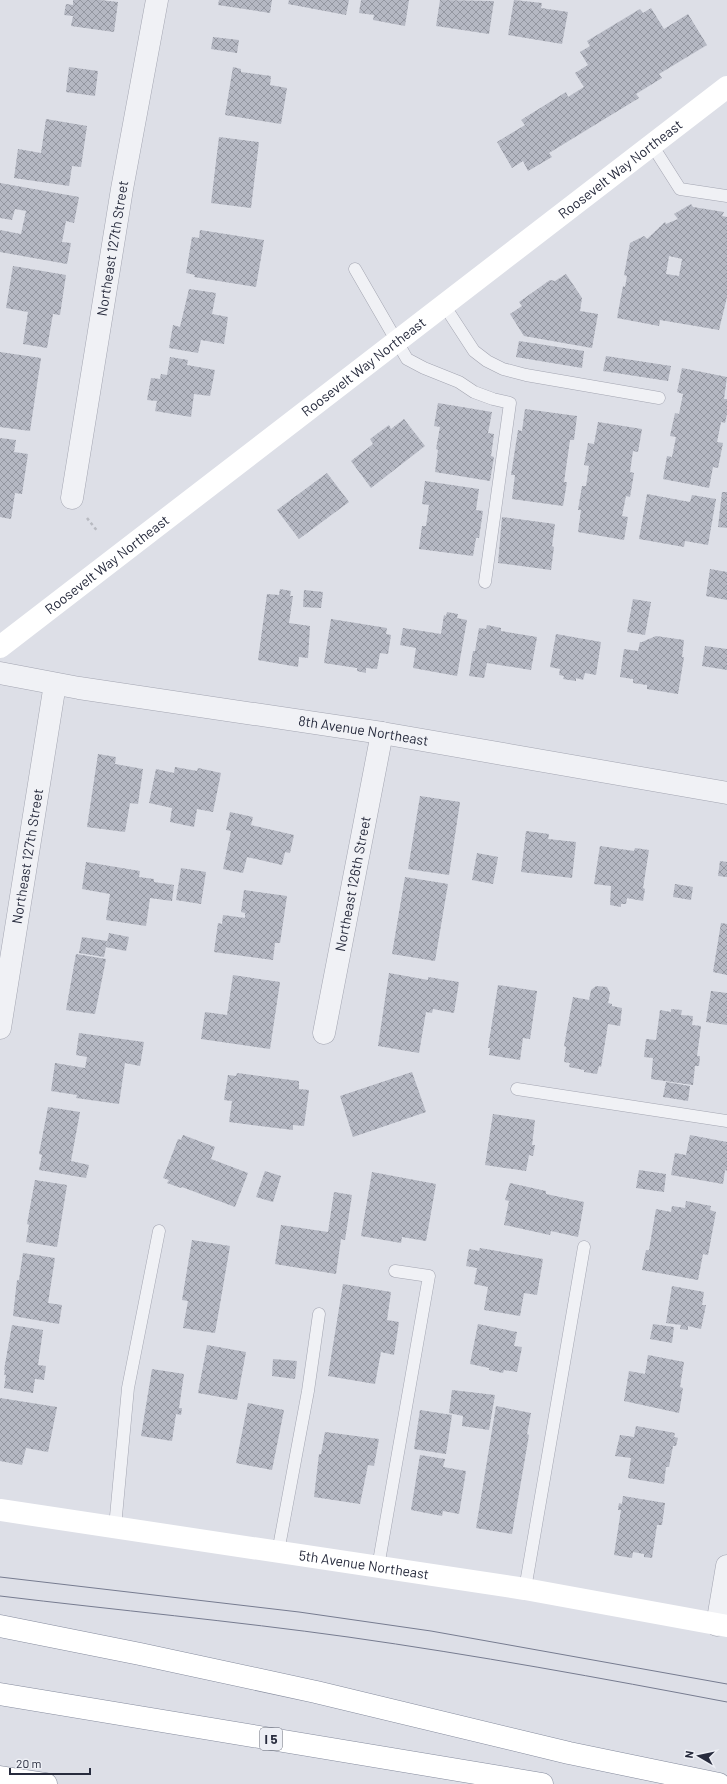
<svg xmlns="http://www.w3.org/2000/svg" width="727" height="1784" viewBox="0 0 727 1784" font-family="Barlow,sans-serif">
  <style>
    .building { fill: url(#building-cross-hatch); fill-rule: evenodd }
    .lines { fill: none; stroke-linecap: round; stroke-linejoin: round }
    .service-casing { stroke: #a3a5b1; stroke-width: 13 }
    .minor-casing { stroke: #a3a5b1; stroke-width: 23 }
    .tertiary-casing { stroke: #a3a5b1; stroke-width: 23 }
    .motorway-casing { stroke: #858b9d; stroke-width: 23 }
    .path { stroke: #b8bac1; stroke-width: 2.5; stroke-dasharray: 3 3; stroke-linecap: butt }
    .service { stroke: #f0f1f5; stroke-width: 12 }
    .minor { stroke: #f0f1f5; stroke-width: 22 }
    .tertiary { stroke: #f0f1f5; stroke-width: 22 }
    .secondary { stroke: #fff; stroke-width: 22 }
    .motorway { stroke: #fff; stroke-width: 22 }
    .tram { stroke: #777c90; stroke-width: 1 }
    .labels { text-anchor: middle; stroke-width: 3; stroke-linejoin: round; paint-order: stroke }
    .shield { fill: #edeff5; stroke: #626674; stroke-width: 1 }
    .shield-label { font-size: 13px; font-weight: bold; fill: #272b3d }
    .street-label { font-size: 14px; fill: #272b3d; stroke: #edeff5 }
  </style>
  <defs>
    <pattern id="building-cross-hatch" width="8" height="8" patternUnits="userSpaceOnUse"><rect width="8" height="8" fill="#b5b8c3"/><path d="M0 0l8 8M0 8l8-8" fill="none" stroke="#9396a0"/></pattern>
  </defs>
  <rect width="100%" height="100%" fill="#dddfe7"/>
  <path class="building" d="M73 0H100L118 2 114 32 71 26 73 16 64 15 66 4 73 5Z
    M219 0H272L270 13 218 5Z
    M289 0H349L346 15 288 4Z
    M361 0H409L405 26 373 20 374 15 359 13Z
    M440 0 494 1 489 34 436 26Z
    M514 0 542 3 541 8 568 12 562 44 508 35Z
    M651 8 664 29 688 14 707 45 659 74 662 78 636 94 639 98 549 153 552 157 528 171 523 161 512 168 497 142 525 125 521 120 566 92 568 97 584 87 575 73 588 65 580 52 590 46 587 41 640 9 643 13Z
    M213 37 239 40 237 53 211 49Z
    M69 67 98 71 95 96 66 92Z
    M233 67 241 69V72L271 76 270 85 287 88 281 124 225 115Z
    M46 119 87 126 81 167 72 166 69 186 14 178 18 149 41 153Z
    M219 137 259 142 251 208 211 203Z
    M0 183 79 197 74 223 66 221 62 242 71 243 67 264 0 252V230L21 234 26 211 15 209 12 220 0 218Z
    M691 204 693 207 724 212 722 216 727 217V297L719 330 660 320 659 326 617 318 623 286 625 287 627 276 624 275 630 243 644 236 647 239 665 222 666 224 678 219 674 214ZM669 256 682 259 679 276 666 274Z
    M200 230 264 240 256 287 194 277 195 275 186 273 192 237 199 238Z
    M13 266 66 275 60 315 53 314 47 348 23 344 28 312 6 308Z
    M566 274 582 298 580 311 598 314 592 348 524 336 510 314 522 306 519 302 550 280 555 281Z
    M189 289 216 293 212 314 228 317 224 344 201 340 198 353 169 348 173 325 180 327Z
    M519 341 584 351 582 368 516 357Z
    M0 352 41 358 30 431 0 427Z
    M606 356 671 366 668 381 603 371Z
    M170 357 188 360 187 365 215 370 210 396 194 394 191 417 155 411 157 401 147 400 151 378 160 379 161 374 167 375Z
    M682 368 727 377 724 399H727V414L725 423 721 422 717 442 723 443 718 468 713 467 709 488 663 479 667 456 672 457 676 437 670 436 675 413 679 414 683 394 677 392Z
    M438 403 492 412 488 433 494 434 491 456 494 457 490 481 435 472 438 450 436 449 440 427 434 426Z
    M525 409 577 416 574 440H570L564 482H567L563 506 512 499 515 475H511L518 430 522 431Z
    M404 419 425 446 371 488 351 461 373 444 370 439 389 425 391 429Z
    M598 422 642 429 638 452 633 451 630 472 634 473 630 497 626 496 622 516 628 517 624 540 578 532 581 510H578L582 486H586L589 466 584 465 588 443 594 444Z
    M0 438 16 440 14 452 28 454 22 494 15 493 11 519 0 517Z
    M327 473 349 502 299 539 277 510Z
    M425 481 479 489 476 510 483 511 479 538H476L473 556 419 549 422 526H426L429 505 422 504Z
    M722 492H727V528L718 527Z
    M647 494 690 502 692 495 716 499 708 545 685 541 684 547 639 539Z
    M502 517 555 524 552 546 554 547 551 570 498 563Z
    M710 569 727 572V600L706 596Z
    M280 589 291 591 290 596H293L289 623 310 626 308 658 299 657 298 667 258 660 267 594 279 595Z
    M304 590 323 592 321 608 303 607Z
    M633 599 651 602 645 635 627 632Z
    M447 612 458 614 457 618 467 620 457 676 413 668 416 648 400 645 403 628 441 634 444 615 446 616Z
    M331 619 387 628 386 634 391 635 388 654 380 653 377 669 366 668V673L357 671V668L324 663Z
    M487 625 501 628V631L537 637 531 670 487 663 484 678 469 676 473 651H475L479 628 486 629Z
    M556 634 601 642 596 675 585 673 583 680 576 678V681L563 679 564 676 559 675 560 669 550 667Z
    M656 636 684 640 682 657H684L678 694 647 689V685L633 683V679L620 677 624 649 638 651 640 642H642Z
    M705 646 727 649V670L702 666Z
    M98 754 116 757 115 764 143 769 138 804 130 803 125 832 87 827Z
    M175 767 197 771 198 768 221 773 213 812 197 809 194 827 170 822 172 808 149 803 156 769 174 773Z
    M420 796 460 802 449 875 408 869Z
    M230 812 253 817 251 825 294 835 290 853 285 852 282 865 247 857 243 873 223 869 231 831 226 830Z
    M526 831 549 834 548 839 576 842 572 878 521 872Z
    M600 846 634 851 635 848 649 850 643 888 645 889 643 901 627 898 626 904H621V907L610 905 611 886 594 884Z
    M477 853 498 857 493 884 472 880Z
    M720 861 727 862V877L718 876Z
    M86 862 140 871 139 877 154 879V882L174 885 172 901 150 898 146 926 106 920 110 894 82 889Z
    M181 868 206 872 201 904 176 900Z
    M405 877 448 884 435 961 392 954Z
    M675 884 693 887 691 900 673 897Z
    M244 890 287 896 280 943H275L273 960 214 952 218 923 222 924 223 915 245 918V913L241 912Z
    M721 923 727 924V975L713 972Z
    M109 933 129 937 126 951 106 947Z
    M82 937 107 941 104 957 79 953Z
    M76 954 106 959 95 1014 66 1010Z
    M389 973 428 980V977L459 982 454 1013 433 1009 432 1013 426 1012 419 1053 378 1046Z
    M233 975 280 982 270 1049 201 1039 205 1012 227 1015Z
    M498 985 537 991 530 1039 523 1038 520 1060 489 1055 490 1048H488Z
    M596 986 607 987 610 993 608 1003 612 1004V1006L622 1008 620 1026 608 1024 601 1067 599 1066 597 1074 584 1072V1070L569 1067 570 1063 564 1062 566 1047 564 1046 573 997 589 1000 591 990Z
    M711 991 727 993V1025L706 1022Z
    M671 1009 682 1010 681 1015 693 1016 692 1025 701 1026 697 1056H700L699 1066H695L693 1085 651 1079 653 1058 644 1057 646 1039 656 1040 660 1010 671 1012Z
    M79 1033 144 1042 140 1066 125 1063 119 1104 76 1098 77 1095 51 1091 55 1063 85 1068 87 1057 76 1055Z
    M412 1072 426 1112 353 1137 340 1096Z
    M237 1073 299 1081V1089L309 1090 304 1126 293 1125V1130L229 1122 232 1101 224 1100 228 1075 236 1076Z
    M666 1082 690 1086 688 1101 663 1097Z
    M48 1107 80 1112 71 1161 89 1165 86 1178 39 1170 42 1155 39 1154Z
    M493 1114 535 1120 532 1145H535L533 1156 529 1155 526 1171 485 1165Z
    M183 1135 215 1147 211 1159 248 1173 235 1207 182 1187 181 1188 167 1183 169 1180 163 1178 178 1139 181 1140Z
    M690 1135 727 1142V1171L725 1170 723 1184 671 1175 675 1153 686 1155Z
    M639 1170 666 1174 664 1192 636 1188Z
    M265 1171 281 1176 273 1202 256 1197Z
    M372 1172 436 1184 426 1241 402 1237 401 1243 361 1236Z
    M35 1180 67 1185 57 1247 26 1242 29 1225 27 1224Z
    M510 1183 546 1191V1194L584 1202 578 1237 551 1231 550 1235 504 1225 509 1201 505 1200Z
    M334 1192 352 1195 345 1240 341 1239 336 1274 275 1264 281 1225 328 1232Z
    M686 1201 711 1206 710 1210 716 1212 708 1255 703 1254 698 1280 642 1270 646 1250H649L656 1209 671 1212 672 1206 685 1208Z
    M192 1240 230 1246 215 1333 183 1328 188 1301 182 1300Z
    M480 1248 543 1259 537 1295 524 1293 520 1316 484 1310 488 1287 474 1284 477 1268 466 1266 469 1249 479 1251Z
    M23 1253 55 1258 48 1303 62 1305 59 1324 13 1316 17 1280H19Z
    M343 1284 391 1292 387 1320 399 1322 394 1355 381 1352 375 1384 328 1376Z
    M672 1286 704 1292 702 1305H706L701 1329 688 1326V1330L680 1329 681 1325 666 1323Z
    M478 1324 517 1332 514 1346 522 1347 517 1372 504 1370 503 1373 489 1370V1368L470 1364Z
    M653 1324 674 1327 672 1343 650 1339Z
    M12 1325 43 1330 38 1365 46 1366 44 1380 35 1379 33 1393 4 1388 6 1375H4L5 1370H4Z
    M207 1345 246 1352 237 1400 198 1393Z
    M648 1355 684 1362 680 1387 683 1388 679 1413 624 1401 629 1371 645 1374Z
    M273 1359 297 1361 295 1379 272 1376Z
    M152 1369 184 1374 179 1408H182L181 1415 176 1414 172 1441 141 1436Z
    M452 1390 495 1395 489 1430 462 1426 463 1416 449 1413Z
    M0 1398 57 1407 48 1452 26 1448 22 1465 0 1461Z
    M248 1403 284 1410 272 1470 236 1463Z
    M496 1406 531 1413 527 1434 529 1435 512 1534 476 1528Z
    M420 1410 452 1415 446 1454 414 1449Z
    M636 1426 675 1433 674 1437 678 1438 676 1446H673L669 1467H666L664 1484 628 1478 631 1458 615 1456 620 1435 634 1437Z
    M325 1432 379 1439 374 1466 368 1465 360 1504 314 1497 319 1454H321Z
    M420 1455 445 1459 443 1467 466 1471 459 1514 443 1511 442 1516 411 1510Z
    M623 1496 665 1503 662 1525H657L652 1558 644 1557V1554L633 1552 632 1558 614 1555 621 1510H618L619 1503 622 1504Z"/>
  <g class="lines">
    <defs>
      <path id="service" d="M652 145 680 189 727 196
        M355 269 407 359 424 368 459 382 474 392 493 399 510 403 485 582
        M444 305 474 351 487 361 503 369 526 375 659 398
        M517 1089 727 1121
        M115 1527 128 1388 159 1231
        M278 1552 308 1391 319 1314
        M378 1567 429 1276 395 1271
        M525 1589 584 1247"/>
      <g id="minor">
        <path id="s1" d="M72 498 122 189 157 0"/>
        <path id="s2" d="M0 673 79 688 382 733 727 793"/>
        <path id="s3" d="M0 1028 55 684"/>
        <path id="s4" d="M324 1033 382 733"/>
      </g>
      <path id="tertiary" d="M717 1625 727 1566"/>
      <path id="motorway" d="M0 1626 140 1654 316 1692 569 1753 719 1784
        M0 1694 542 1784
        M0 1777 46 1784"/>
    </defs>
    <use href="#service" class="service-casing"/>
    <use href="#minor" class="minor-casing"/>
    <use href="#tertiary" class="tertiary-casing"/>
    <use href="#motorway" class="motorway-casing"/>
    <path class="path" d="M87 518 98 532"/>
    <use href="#service" class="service"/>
    <use href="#minor" class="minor"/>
    <use href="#tertiary" class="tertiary"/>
    <g class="secondary">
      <path id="s5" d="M0 647 727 87"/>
      <path id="s6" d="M0 1510 525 1589 727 1626"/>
    </g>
    <use href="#motorway" class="motorway"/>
    <path class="tram" d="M0 1577 299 1612 431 1631 727 1684
      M0 1596C116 1610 233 1621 348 1637 475 1655 601 1678 727 1702"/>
  </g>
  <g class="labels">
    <rect class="shield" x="260" y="1728" width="22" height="22" rx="3"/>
    <g class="shield-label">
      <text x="271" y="1744">I 5</text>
    </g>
    <g class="street-label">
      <text dy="5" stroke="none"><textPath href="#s5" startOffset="783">Roosevelt Way Northeast</textPath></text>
      <text dy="5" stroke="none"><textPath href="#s1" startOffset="253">Northeast 127th Street</textPath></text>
      <text dy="5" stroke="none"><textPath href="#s5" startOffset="459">Roosevelt Way Northeast</textPath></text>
      <text dy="5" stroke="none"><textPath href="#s5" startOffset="135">Roosevelt Way Northeast</textPath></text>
      <text dy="5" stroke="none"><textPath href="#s2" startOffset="368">8th Avenue Northeast</textPath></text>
      <text dy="5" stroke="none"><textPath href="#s3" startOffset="174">Northeast 127th Street</textPath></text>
      <text dy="5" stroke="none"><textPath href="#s4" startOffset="152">Northeast 126th Street</textPath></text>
      <text dy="5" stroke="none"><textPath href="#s6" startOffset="368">5th Avenue Northeast</textPath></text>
    </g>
  </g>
  <g transform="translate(699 1756) rotate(279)" stroke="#edeff5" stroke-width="3" paint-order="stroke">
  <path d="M0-3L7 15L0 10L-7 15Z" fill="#272b3d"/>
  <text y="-6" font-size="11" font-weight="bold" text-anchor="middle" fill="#272b3d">N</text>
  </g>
  <path d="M10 1768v6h80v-6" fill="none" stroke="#272b3d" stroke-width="2"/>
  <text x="16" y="1768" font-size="12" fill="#272b3d" stroke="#edeff5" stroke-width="3" paint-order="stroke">20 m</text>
</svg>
